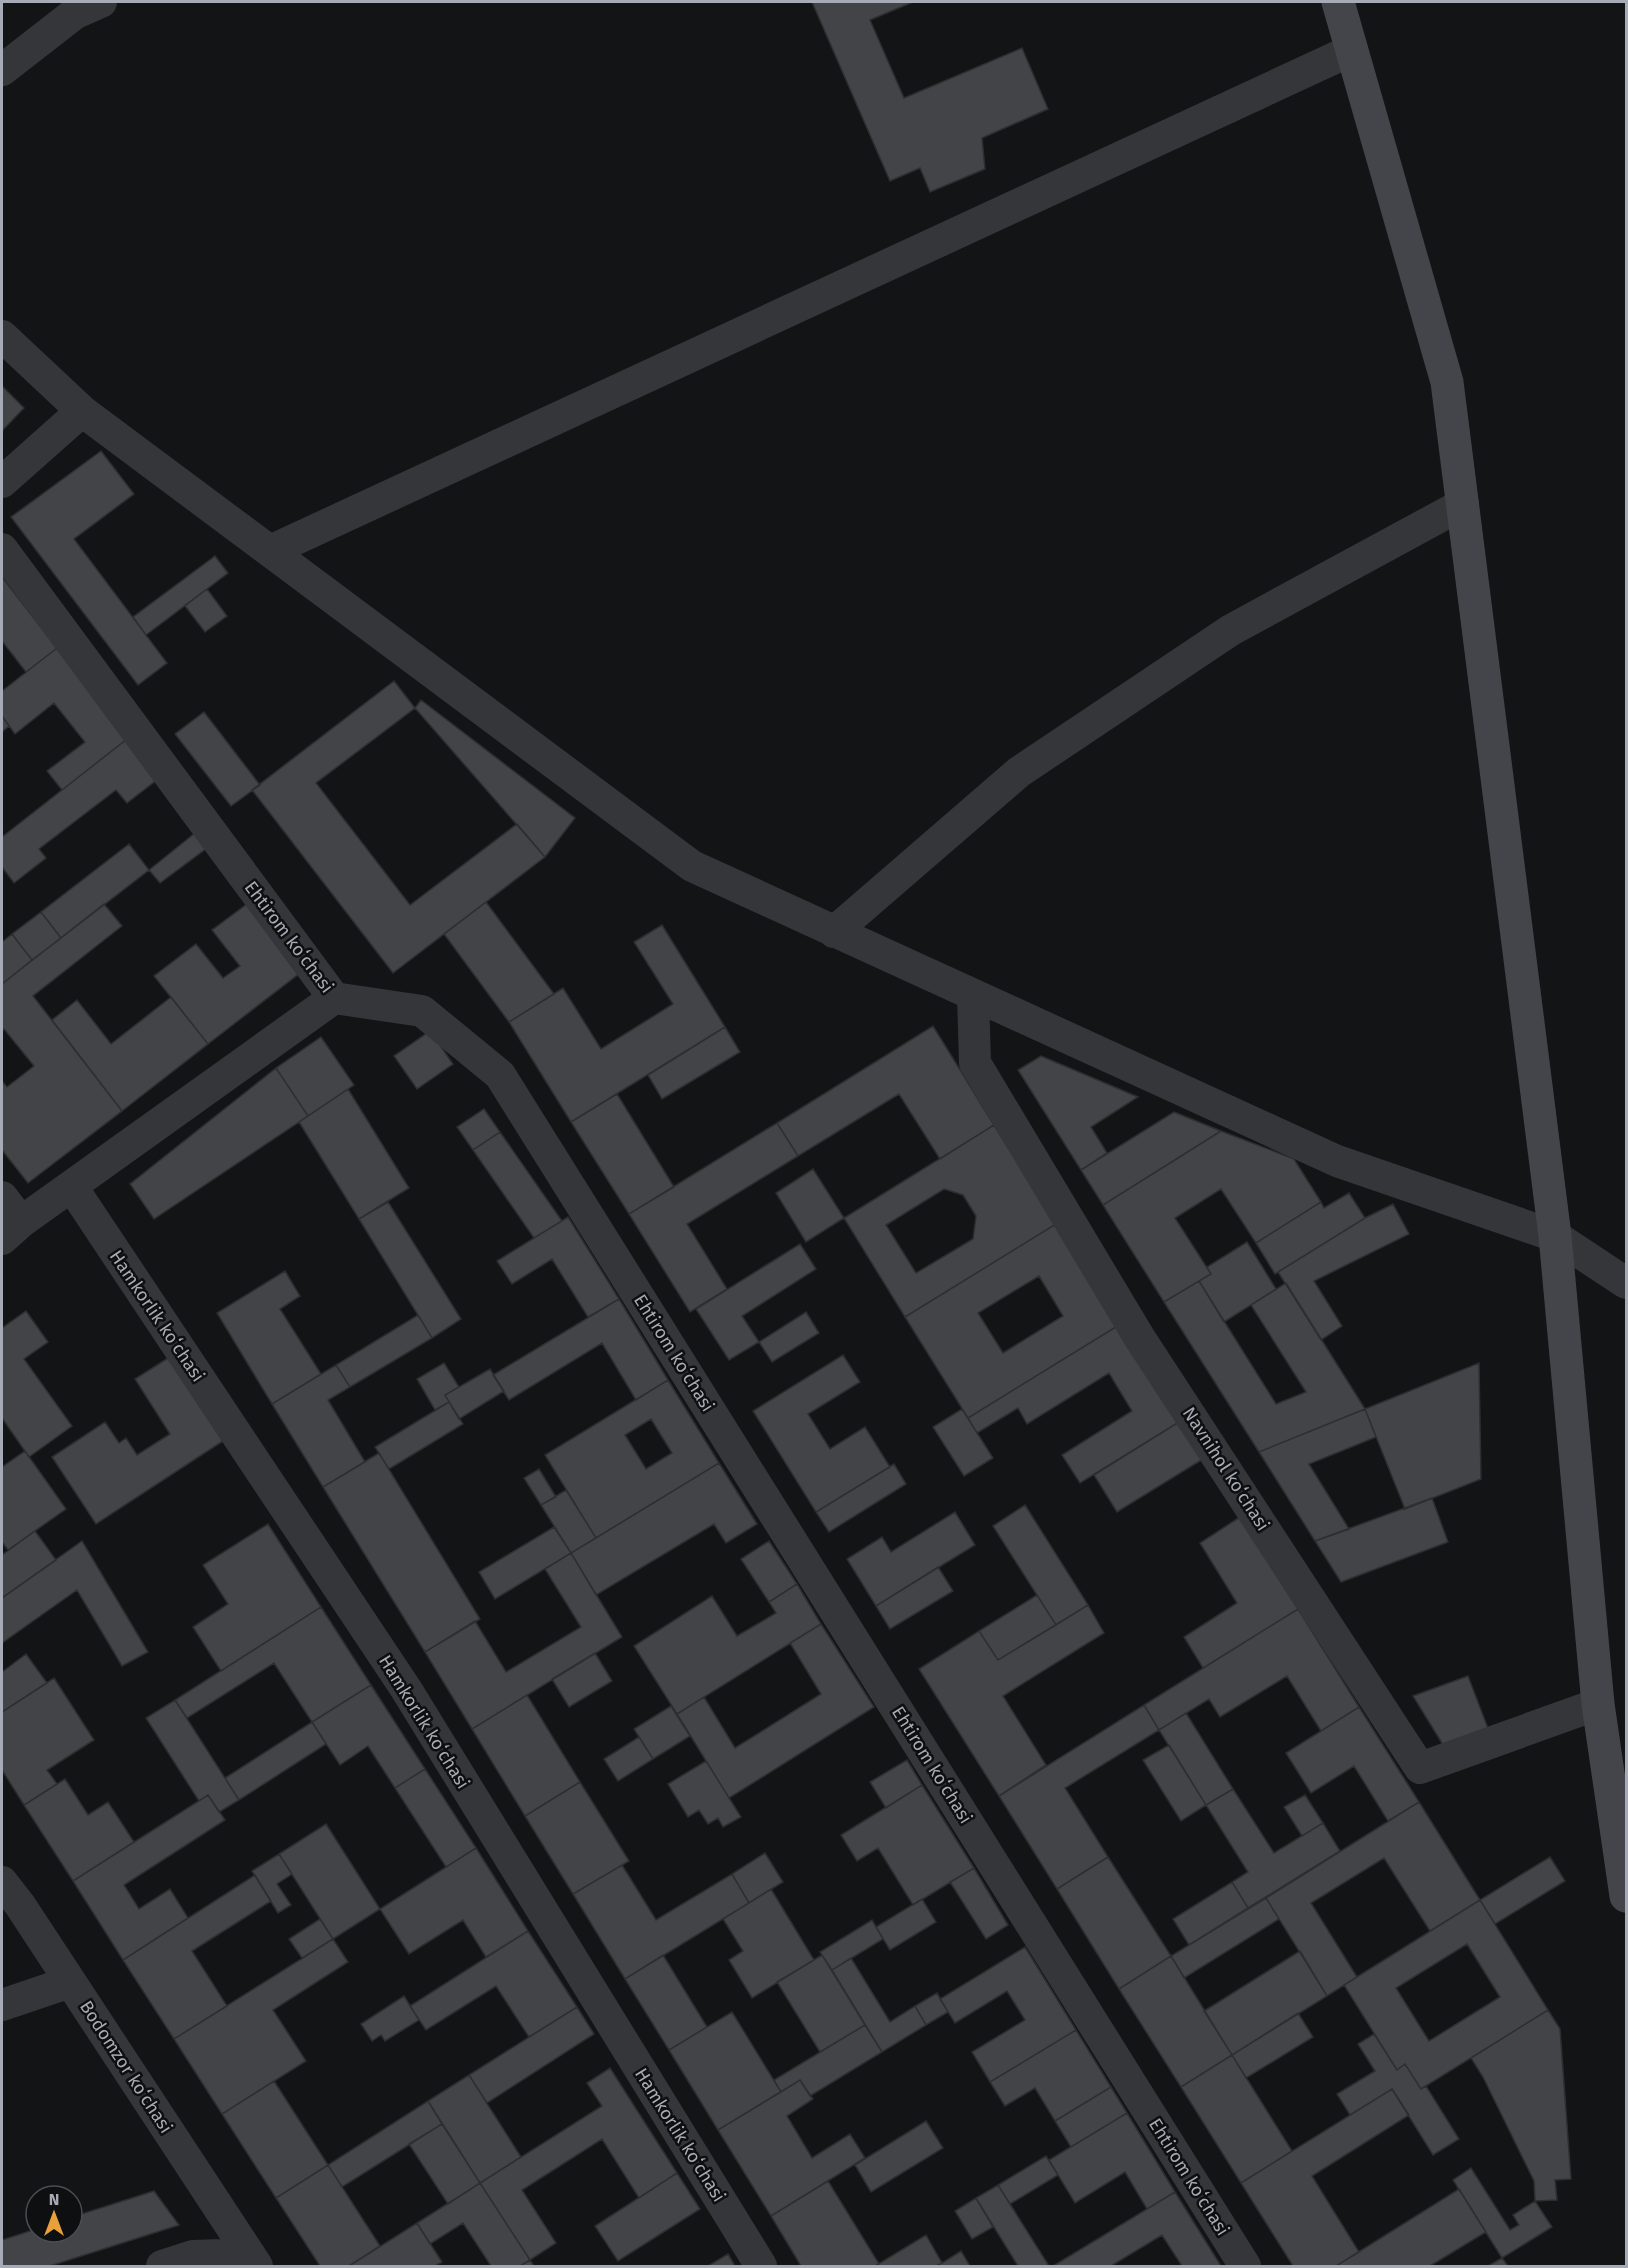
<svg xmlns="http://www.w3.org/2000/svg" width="1628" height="2268" viewBox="0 0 1628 2268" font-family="'Fira Sans',sans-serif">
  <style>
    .building { fill: #424448; stroke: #2e2e31; stroke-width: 1.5; fill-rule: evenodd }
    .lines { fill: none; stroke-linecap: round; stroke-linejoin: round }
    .street { stroke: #35363a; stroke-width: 32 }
    .secondary { stroke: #43454a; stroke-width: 33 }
    .labels { text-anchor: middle; stroke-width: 5; stroke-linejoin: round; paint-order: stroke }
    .street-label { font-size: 18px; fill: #a6abb5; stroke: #0e0f10 }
  </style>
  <rect width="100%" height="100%" fill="#131415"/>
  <path class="building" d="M812 2H913L870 20 904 98 1022 48 1048 109 982 138 985 169 930 192 920 168 890 181Z
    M2 386 24 408 2 431Z
    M101 451 134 494 74 539 167 663 138 685 11 517Z
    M215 556 228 573 146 635 133 617Z
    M2 577 57 648 26 672 2 641Z
    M207 589 227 616 205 632 185 606Z
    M57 648 127 739 62 790 47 771 85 742 54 703 15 734 2 716V691Z
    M394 681 415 708 316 783 410 905 517 824 545 857 393 973 252 790Z
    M421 700 575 818 545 857 415 708Z
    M204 712 260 785 231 806 175 734Z
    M2 716 9 726 2 732Z
    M127 739 158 779 127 803 116 790 39 849 46 858 14 883 2 867V837Z
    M195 833 207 848 160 883 149 870Z
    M129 844 149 870 61 938 41 912Z
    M486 902 554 994 509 1022 444 934Z
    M104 904 122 926 33 996 122 1111 28 1183 2 1150V1081L7 1087 34 1066 4 1029 2 1031V984Z
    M247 904 300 973 208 1044 154 976 196 944 223 978 240 966 212 930Z
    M41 912 61 938 32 960 12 934Z
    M662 925 725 1027 571 1122 509 1022 563 988 601 1049 673 1004 634 942Z
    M12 934 32 960 2 984V942Z
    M171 997 208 1044 122 1111 52 1020 77 1000 111 1044Z
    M933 1026 994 1125 940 1159 899 1094 798 1156 777 1123Z
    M725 1027 740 1052 662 1099 648 1075Z
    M430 1031 453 1064 417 1089 394 1056Z
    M321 1037 354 1085 308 1116 276 1068Z
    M1041 1056 1138 1097 1091 1127 1107 1153 1081 1170 1018 1070Z
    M276 1068 308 1116 154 1219 130 1184Z
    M348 1089 409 1188 359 1219 299 1122Z
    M617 1094 674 1187 629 1214 571 1122Z
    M484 1109 500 1132 473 1150 457 1127Z
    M1174 1112 1221 1131 1103 1205 1081 1170Z
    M777 1123 798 1156 687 1224 727 1289 690 1312 629 1214Z
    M994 1125 1056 1224 905 1317 844 1218ZM944 1189 963 1195 976 1216 973 1239 916 1273 886 1225Z
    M1221 1131 1294 1159 1321 1202 1256 1243 1221 1189 1175 1218 1211 1274 1164 1302 1103 1205Z
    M500 1132 562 1221 534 1238 473 1150Z
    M813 1169 844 1218 806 1242 776 1193Z
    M1349 1193 1365 1218 1275 1274 1256 1243 1321 1202 1324 1208Z
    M388 1202 461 1319 432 1338 359 1219Z
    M1393 1204 1409 1234 1314 1281 1342 1326 1321 1340 1278 1272 1365 1218Z
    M568 1217 619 1299 588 1317 552 1259 512 1284 497 1261Z
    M1056 1224 1119 1325 968 1418 905 1317ZM1039 1276 1063 1316 1003 1353 978 1313Z
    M1247 1242 1276 1289 1224 1322 1199 1281 1211 1274 1207 1267Z
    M800 1244 816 1269 742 1316 759 1342 729 1360 696 1309Z
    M285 1271 300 1296 280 1309 321 1374 272 1404 217 1313Z
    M1199 1281 1276 1404 1306 1392 1251 1305 1286 1283 1365 1409 1259 1452 1164 1302Z
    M619 1299 668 1380 636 1400 602 1343 509 1400 493 1375Z
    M26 1311 48 1342 24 1359 72 1426 29 1457 2 1418V1328Z
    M806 1312 819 1333 772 1362 759 1342Z
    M418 1315 432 1338 350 1387 336 1365Z
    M1119 1325 1179 1422 1080 1483 1062 1455 1132 1411 1109 1373 1027 1424 1018 1408 977 1433 968 1418Z
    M843 1355 860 1382 808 1414 830 1449 865 1427 890 1467 816 1512 753 1411Z
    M168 1358 223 1441 96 1524 52 1457 105 1422 119 1443 126 1438 137 1455 170 1434 135 1379Z
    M444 1363 459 1387 445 1395 449 1402 435 1410 417 1379Z
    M1479 1363 1481 1479 1405 1509 1365 1409Z
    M336 1365 350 1387 328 1400 365 1462 323 1487 272 1404Z
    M490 1369 504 1391 459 1419 445 1395Z
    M668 1380 719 1463 596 1538 545 1455ZM651 1419 672 1453 646 1469 625 1435Z
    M449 1402 463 1424 389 1469 375 1447Z
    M962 1409 993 1458 964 1476 933 1427Z
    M1365 1409 1376 1437 1309 1464 1349 1529 1315 1541 1259 1452Z
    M1179 1422 1203 1459 1117 1512 1094 1475Z
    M25 1451 66 1509 8 1550 2 1542V1467Z
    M379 1453 480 1619 425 1652 323 1487Z
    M719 1463 757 1524 726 1543 714 1524 596 1595 571 1553Z
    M894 1464 906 1484 829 1532 816 1512Z
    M539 1469 556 1497 541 1505 524 1478Z
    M566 1490 596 1538 571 1553 541 1505Z
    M1432 1498 1448 1542 1341 1582 1315 1541Z
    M1025 1505 1088 1605 1056 1625 993 1526Z
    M955 1512 975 1545 876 1606 847 1559 882 1537 891 1552Z
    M1240 1517 1298 1609 1203 1668 1184 1637 1237 1603 1200 1543Z
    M268 1524 321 1607 221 1671 193 1627 228 1604 203 1565Z
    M554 1527 571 1553 495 1599 479 1572Z
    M35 1531 56 1560 2 1598V1555Z
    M82 1541 148 1652 122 1666 77 1590 2 1643V1598Z
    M769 1541 797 1584 769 1602 741 1559Z
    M571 1553 622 1637 472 1729 425 1652 475 1621 506 1672 581 1627 545 1569Z
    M938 1567 953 1591 890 1629 876 1606Z
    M797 1584 821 1624 677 1714 634 1646 712 1596 737 1636 776 1613 769 1602Z
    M1037 1595 1056 1625 998 1660 979 1631Z
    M1088 1605 1104 1633 1003 1696 1046 1765 999 1796 919 1669 979 1631 998 1660Z
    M321 1607 371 1685 312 1722 274 1663 187 1718 175 1700Z
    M1298 1609 1359 1707 1321 1731 1287 1676 1220 1717 1209 1699 1159 1730 1144 1705Z
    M821 1624 874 1707 729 1798 677 1714 704 1697 735 1748 821 1694 790 1643Z
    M595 1653 612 1681 569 1707 552 1679Z
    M26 1654 47 1683 2 1712V1672Z
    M1468 1676 1489 1731 1445 1748 1413 1696Z
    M54 1678 94 1740 47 1770 57 1784 24 1805 2 1770V1712Z
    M371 1685 425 1769 395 1788 368 1746 340 1765 312 1722Z
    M527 1695 580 1782 525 1816 472 1729Z
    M175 1700 239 1800 219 1812 208 1795 199 1801 146 1718Z
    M1144 1705 1159 1730 1065 1788 1108 1857 1057 1889 999 1796Z
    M671 1706 690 1736 653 1759 634 1729Z
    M1359 1707 1419 1802 1388 1821 1354 1766 1311 1793 1286 1753Z
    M1186 1713 1233 1789 1206 1805 1159 1730Z
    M312 1722 326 1744 239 1800 225 1778Z
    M639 1737 653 1759 618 1781 604 1759Z
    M1169 1745 1206 1805 1181 1821 1143 1760Z
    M907 1760 922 1785 886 1808 870 1782Z
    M706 1761 741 1817 723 1827 718 1818 708 1824 699 1810 688 1817 668 1784Z
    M425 1769 476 1848 446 1867 395 1788Z
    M65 1779 88 1815 108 1802 134 1842 73 1881 24 1805Z
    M580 1782 629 1861 573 1894 525 1816Z
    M922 1785 974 1868 913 1905 878 1848 857 1861 841 1835Z
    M1233 1789 1274 1853 1323 1823 1340 1851 1248 1908 1232 1882 1248 1872 1206 1805Z
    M208 1795 225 1820 124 1885 139 1909 170 1889 188 1918 123 1960 73 1881Z
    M1305 1795 1323 1823 1302 1836 1284 1807Z
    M1419 1802 1480 1900 1430 1931 1384 1858 1311 1903 1357 1977 1327 1996 1266 1898Z
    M326 1824 380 1909 333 1939 279 1854Z
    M476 1848 528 1931 486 1957 463 1920 409 1954 380 1909Z
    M765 1853 783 1882 749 1903 732 1874Z
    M279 1854 292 1874 277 1884 291 1905 278 1913 252 1871Z
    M1108 1857 1171 1956 1119 1989 1057 1889Z
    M1550 1857 1565 1881 1495 1924 1480 1900Z
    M622 1865 656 1920 732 1874 749 1903 625 1979 573 1894Z
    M974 1868 1008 1925 986 1939 950 1882Z
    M255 1875 271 1901 192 1951 227 2006 174 2039 123 1960Z
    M1232 1882 1248 1908 1189 1945 1173 1919Z
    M771 1889 814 1960 752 1998 729 1960 743 1951 723 1919Z
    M1266 1898 1279 1919 1184 1978 1171 1956Z
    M922 1899 936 1922 890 1950 876 1927Z
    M1480 1900 1548 2010 1421 2089 1405 2064 1397 2070 1344 1985ZM1467 1944 1500 1997 1429 2041 1396 1988Z
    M320 1919 333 1939 302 1958 289 1939Z
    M872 1920 883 1939 832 1970 820 1952Z
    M528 1931 577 2007 529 2037 496 1986 426 2030 410 2006Z
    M333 1939 348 1962 273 2010 306 2061 222 2114 174 2039Z
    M1025 1947 1076 2030 990 2082 972 2052 1025 2020 1007 1991 955 2023 940 1999Z
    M1300 1951 1327 1996 1232 2055 1204 2011Z
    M663 1955 707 2027 669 2050 625 1979Z
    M822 1955 865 2025 820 2052 777 1982Z
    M1171 1956 1232 2055 1181 2087 1119 1989Z
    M851 1958 890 2022 915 2006 926 2025 882 2052 832 1970Z
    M937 1993 948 2012 926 2025 915 2006Z
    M404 1996 419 2020 385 2041 381 2035 372 2041 361 2024Z
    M577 2007 594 2034 487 2103 469 2075Z
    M1548 2010 1560 2029 1571 2179 1555 2180 1557 2200 1535 2201 1534 2181 1483 2077 1471 2058Z
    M732 2012 781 2092 718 2130 669 2050Z
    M1298 2013 1313 2037 1246 2078 1232 2055Z
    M865 2025 882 2052 810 2096 800 2080 781 2092 774 2080Z
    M1076 2030 1111 2087 1055 2121 1035 2088 1005 2106 990 2082Z
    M1374 2034 1397 2070 1405 2064 1421 2089 1426 2086 1459 2139 1433 2155 1392 2089 1350 2115 1337 2094 1375 2071 1358 2044Z
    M1232 2055 1292 2151 1241 2183 1181 2087Z
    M610 2068 677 2173 639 2198 602 2139 522 2190 556 2243 530 2260 480 2183 602 2106 587 2083Z
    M469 2075 521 2157 480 2183 428 2101Z
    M800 2080 813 2099 787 2116 812 2158 850 2134 865 2158 771 2216 718 2130Z
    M274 2081 328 2165 276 2198 222 2114Z
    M1111 2087 1127 2113 1071 2147 1055 2121Z
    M1392 2089 1409 2115 1312 2176 1359 2252 1336 2266H1293L1241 2183Z
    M428 2101 442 2124 342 2187 328 2165Z
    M1127 2113 1175 2192 1147 2209 1125 2172 1075 2203 1049 2160Z
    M926 2121 943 2148 871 2192 855 2165Z
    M442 2124 480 2183 448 2204 409 2144Z
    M1046 2156 1058 2175 1010 2204 998 2185Z
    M328 2165 380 2246 349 2266H320L276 2198Z
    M1471 2168 1510 2230 1519 2225 1513 2215 1535 2201 1552 2227 1502 2258 1453 2180Z
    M677 2173 700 2209 618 2261 595 2226Z
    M828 2181 879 2264 875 2266H801L771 2216Z
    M480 2183 530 2260 520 2266H491L463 2223 430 2244 417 2223Z
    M998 2185 1010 2204 1049 2266H1018L976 2198Z
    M1459 2189 1486 2232 1430 2266H1336Z
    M154 2191 179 2225 50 2266H2V2240L36 2229V2232H72V2217Z
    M1175 2192 1221 2266H1182L1162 2235 1111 2266H1053Z
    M976 2198 993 2227 972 2239 955 2211Z
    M417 2223 442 2262 435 2266H349Z
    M926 2235 942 2263 936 2266H875Z
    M961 2251 970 2266H936L942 2263Z
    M728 2254 735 2266H708Z
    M1502 2258 1508 2266H1488Z
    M530 2260 534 2266H520Z"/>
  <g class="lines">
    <path class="street" d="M2 70 74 14 101 2
      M2 336 82 411 692 866 1337 1161 1555 1236 1626 1283
      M2 482 82 411
      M2 549 334 998 422 1011 500 1075 1245 2266
      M270 551 1352 50
      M834 932 1019 772 1231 630 1463 504
      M973 995 975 1063 1139 1337 1420 1768 1598 1704
      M72 1187 406 1689 761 2266
      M2 1197 21 1222
      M2 1239 21 1222 334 998
      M2 1882 20 1905 257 2266
      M2 2005 70 1982
      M162 2266 193 2256 249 2254"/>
    <path class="secondary" d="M1338 2 1447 382 1555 1236 1598 1704 1626 1896"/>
  </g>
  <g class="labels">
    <g class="street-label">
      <text transform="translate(289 937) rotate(53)" y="6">Ehtirom koʻchasi</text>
      <text transform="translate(157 1316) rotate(56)" y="6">Hamkorlik koʻchasi</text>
      <text transform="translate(674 1353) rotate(58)" y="6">Ehtirom koʻchasi</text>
      <text transform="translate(1226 1469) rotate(57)" y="6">Navnihol koʻchasi</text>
      <text transform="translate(424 1722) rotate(58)" y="6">Hamkorlik koʻchasi</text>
      <text transform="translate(932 1765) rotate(58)" y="6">Ehtirom koʻchasi</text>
      <text transform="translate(126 2067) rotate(57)" y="6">Bodomzor koʻchasi</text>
      <text transform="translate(680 2135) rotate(58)" y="6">Hamkorlik koʻchasi</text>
      <text transform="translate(1189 2177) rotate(58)" y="6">Ehtirom koʻchasi</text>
    </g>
  </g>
  <rect width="1628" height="2268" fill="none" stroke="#a6abb5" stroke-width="6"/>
  <g transform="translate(54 2214)"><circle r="28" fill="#0e0f10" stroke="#4b4d52" stroke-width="1.5"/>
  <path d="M0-4.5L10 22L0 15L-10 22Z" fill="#e7a03a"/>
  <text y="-9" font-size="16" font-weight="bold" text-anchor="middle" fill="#a6abb5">N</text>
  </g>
</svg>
